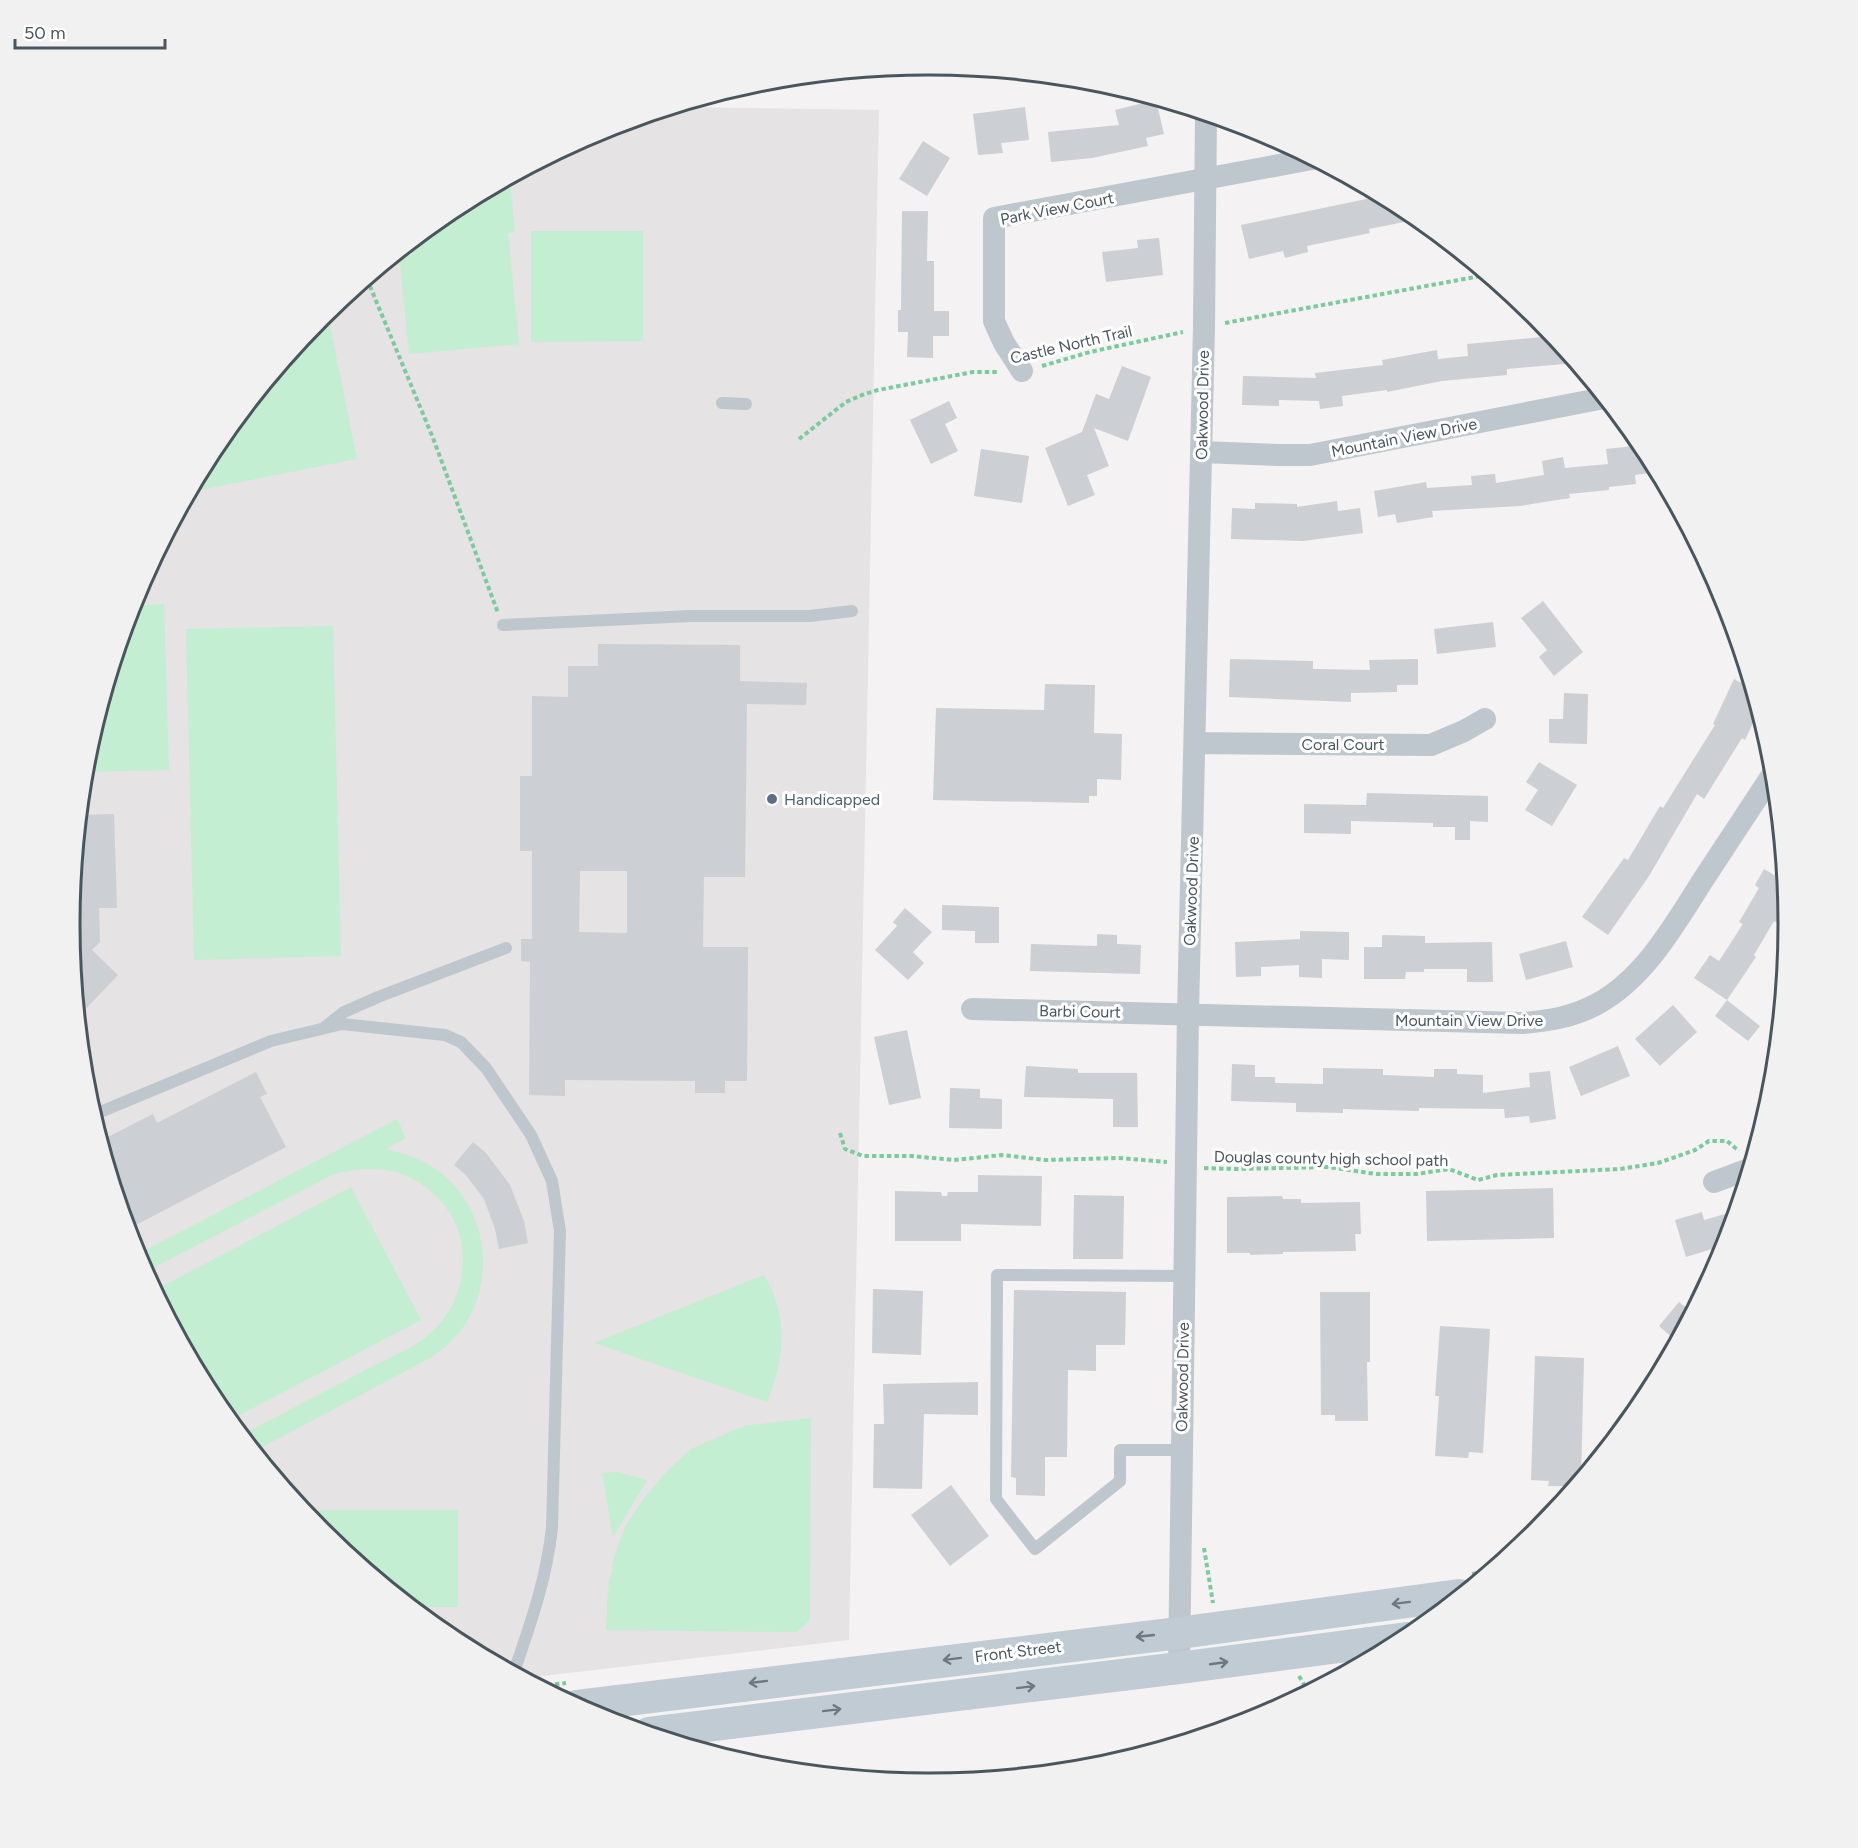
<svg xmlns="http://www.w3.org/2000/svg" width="1858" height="1848" viewBox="0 0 1858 1848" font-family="Figtree,sans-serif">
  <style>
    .education { fill: #e5e3e3 }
    .green { fill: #c3eed1 }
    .building { fill: #cccfd4; fill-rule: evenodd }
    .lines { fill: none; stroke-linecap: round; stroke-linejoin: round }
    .path { stroke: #7ccb9e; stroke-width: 4; stroke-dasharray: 4.5 3; stroke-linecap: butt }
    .lane { stroke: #bec7cd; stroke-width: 12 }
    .street { stroke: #bec7cd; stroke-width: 22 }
    .secondary { stroke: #c0cbd4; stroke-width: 32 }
    .oneway { stroke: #6d7981 }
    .service-dot { fill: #5c6f8a; stroke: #fff; stroke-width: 2 }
    .labels { text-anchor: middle; stroke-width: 6; stroke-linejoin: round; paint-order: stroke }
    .street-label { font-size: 16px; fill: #4a565e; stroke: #fff }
    .service-label { font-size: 16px; fill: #4e5e75; stroke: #fff; text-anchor: start }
    .rim { fill: none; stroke: #4a565e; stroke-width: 3 }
  </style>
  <rect width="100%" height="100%" fill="#f4f2f2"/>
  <path class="education" d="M677 107 879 110 849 1640 526 1678 451 1638 321 1532 214 1401 135 1253 86 1091 70 924 86 756 135 595 215 446 321 316 452 209 600 130Z"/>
  <path class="green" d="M510 178 515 232 508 233 519 344 409 354 399 252 452 209Z
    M531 231H643V341L531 342Z
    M327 311 357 459 190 492 215 446Z
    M164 604 169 770 84 772 86 756 132 606Z
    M333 626 341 956 194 960 186 629Z
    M397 1119 406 1138 386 1149C406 1154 425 1160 441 1173 488 1210 497 1282 461 1330 452 1342 442 1350 430 1358L255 1451 242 1435C285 1412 328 1390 371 1367 392 1356 417 1347 434 1330 469 1296 474 1235 439 1199 408 1167 375 1164 334 1174L145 1272 136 1255Z
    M351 1187 421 1320 230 1420 214 1401 155 1290Z
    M764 1275C789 1317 785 1358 767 1402L594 1343Z
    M811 1418 810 1620 797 1632 606 1630 608 1589 614 1558 625 1527 644 1498 669 1469 691 1449 744 1426Z
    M617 1472 647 1480 613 1537 602 1473Z
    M303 1510H458V1607H413L321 1532Z"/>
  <path class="building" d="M1156 100 1164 134 1146 138 1148 146 1092 158 1051 162 1048 132 1119 125 1115 110Z
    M1025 107 1029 140 1001 143 1003 153 978 155 973 114Z
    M923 141 950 158 927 196 899 179Z
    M1381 196 1407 210 1419 219 1369 229 1370 233 1307 246 1308 252 1285 258 1283 251 1249 259 1241 225Z
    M902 211H928L927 261H934V311H949V336H933V358L907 357 908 332H898V310H901Z
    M1159 238 1163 275 1106 282 1102 252 1138 248 1137 240Z
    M1553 336 1575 363 1507 369V375L1442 381 1387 392V390L1342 396 1343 406 1320 409 1319 401 1279 400V406L1242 405 1243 376 1316 378 1315 373 1383 365 1382 360 1437 350 1438 359 1468 356 1467 344Z
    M1122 366 1151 377 1128 441 1094 428 1109 466 1087 475 1095 495 1068 506 1045 448 1082 432 1096 394 1109 399Z
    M949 401 957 418 945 424 958 451 931 464 910 420Z
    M1643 445 1657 472 1635 475 1636 484 1609 487V490L1569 494 1570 498 1520 506 1432 511 1433 517 1397 523 1395 514 1378 517 1374 491 1426 482 1427 488 1472 485 1471 476 1495 474 1496 483 1544 475 1542 461 1563 457 1565 468 1608 464 1606 449Z
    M981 449 1029 456 1022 503 974 496Z
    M1337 501 1338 511 1360 508 1363 533 1303 541 1231 539 1232 508 1255 509V503L1297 504V507Z
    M1543 601 1583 652 1554 676 1539 657 1547 650 1521 618Z
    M1493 622 1496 647 1437 654 1434 629Z
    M598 644 740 645V681L807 683 806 705 747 704 745 877H704L703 947H748L747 1081H725V1093H695V1081L565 1080V1096L529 1095 530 962 521 961V939H532V851H520V776H532V696L568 697V666H598ZM580 871H627V933L579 932Z
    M1230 659 1313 661V669L1370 670 1369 660 1418 659V685H1397V692L1351 693V702L1229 697Z
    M1734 679 1751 688 1758 712 1745 740 1742 738 1704 799 1697 794 1649 876 1608 935 1582 917 1624 858 1628 860 1660 806 1663 808 1715 725 1713 724Z
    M1045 684 1095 685 1094 733 1122 734 1121 780 1097 779V796H1089V803L933 800 936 708 1044 710Z
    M1564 693 1588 694 1587 744 1549 743V719H1563Z
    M1539 762 1577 785 1552 826 1525 810 1538 790 1526 782Z
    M1367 793 1488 796V822L1470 821V840H1455V827H1433V823L1351 821V834L1304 833V804L1366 805Z
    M114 814 117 908H99L100 942 92 950 118 975 79 1016 70 924 80 815Z
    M1764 869 1784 881 1788 929 1774 921 1754 955 1756 957 1727 1000 1694 978 1710 955 1719 961 1743 924 1739 922 1759 888 1755 885Z
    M942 905 999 907V943H975V931L942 930Z
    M905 908 932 932 913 952 924 963 908 980 875 950 897 926 893 922Z
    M1300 931 1349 932V960L1322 959V978L1299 977V965L1261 967V976L1236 977 1235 942 1300 939Z
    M1097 934 1117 935V944L1141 945 1140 974 1030 971 1031 944 1097 946Z
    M1382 935 1425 936V943L1492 942 1493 982H1467V969H1424V972H1406L1405 979H1364V947H1382Z
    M1566 941 1573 967 1526 980 1519 954Z
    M1727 1000 1760 1026 1748 1041 1715 1016Z
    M1673 1005 1697 1032 1660 1066 1635 1039Z
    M907 1030 921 1098 889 1105 874 1037Z
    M1618 1046 1630 1076 1581 1096 1569 1067Z
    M1232 1064 1255 1065V1077H1275V1083L1323 1084V1068L1383 1069V1075L1434 1077V1069H1457V1074L1483 1075V1093L1530 1087 1529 1073 1550 1071 1556 1119 1530 1123 1529 1116 1505 1118 1504 1109 1419 1108V1111L1343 1109V1113L1296 1112V1103L1231 1101Z
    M1026 1066 1078 1069V1073H1137L1138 1127H1113V1099L1024 1097Z
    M256 1072 267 1094 260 1097 286 1147 128 1229 104 1151 109 1149 104 1139 153 1114 157 1123Z
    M950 1088 980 1089V1098L1002 1099V1129L949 1128Z
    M473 1142 486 1153 510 1185 524 1221 528 1243 499 1249 495 1229 484 1199 465 1174 454 1165Z
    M978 1175 1042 1176 1041 1226 961 1224V1241H895V1191L941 1192 942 1196H947L948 1192H978Z
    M1553 1188 1554 1238 1427 1241 1426 1191Z
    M1074 1195 1124 1196 1123 1259H1073Z
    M1282 1196 1283 1199H1301V1203L1360 1202 1361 1234H1355L1356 1251 1283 1252V1254L1250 1255V1253H1227V1197Z
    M1736 1211 1723 1253 1717 1265 1712 1249 1686 1257 1675 1220 1702 1212 1704 1220Z
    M873 1289 923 1291 921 1355 872 1353Z
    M1014 1290 1126 1292 1125 1345H1096V1371L1068 1370 1067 1457H1045V1496L1016 1495V1478L1011 1477Z
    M1320 1292H1370V1362H1367L1368 1421H1335V1415H1321Z
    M1679 1302 1692 1312 1676 1341 1659 1326Z
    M1440 1326 1490 1329 1483 1453 1469 1452 1468 1458 1435 1456 1439 1396H1435Z
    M1535 1356 1584 1358 1581 1478 1574 1486H1548L1549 1481 1531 1480Z
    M978 1382V1415L924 1414 922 1489 873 1488 874 1424H884L883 1384Z
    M951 1485 989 1536 950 1566 911 1515Z"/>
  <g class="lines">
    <path class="path" d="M367 279 433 438 498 613
      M1225 323 1486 275
      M1042 366 1090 352 1183 332
      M799 439 846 402 862 395 878 390 973 372H999
      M840 1133 845 1149 863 1156H911L954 1160 1002 1155 1045 1160 1119 1158 1167 1162
      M1204 1168 1235 1169 1328 1167 1376 1174H1417L1449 1169 1478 1180 1497 1175 1620 1169 1658 1163 1695 1150 1709 1141H1727L1739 1151
      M1204 1548 1213 1603
      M1472 1574 1489 1571
      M1299 1676 1308 1691
      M540 1686 566 1683"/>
    <path class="lane" d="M722 403 746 404
      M503 625 691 616H810L852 611
      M325 1027 344 1012 378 997 506 948
      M93 1115 271 1041 342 1024 445 1035 461 1042 486 1068 531 1135 552 1181 560 1231 552 1528C546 1581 531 1622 514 1672
      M1181 1450H1120V1481L1035 1549 996 1499 997 1275 1184 1276"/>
    <path class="street" d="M1022 371 1004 343 994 321V218L1312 159
      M1201 452 1279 455H1310L1604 398
      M1195 743 1431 745 1464 731 1485 719
      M972 1009 1522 1023C1549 1021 1573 1017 1597 1004 1645 978 1675 924 1703 880 1727 844 1750 808 1774 772
      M1714 1182 1749 1169
      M1179 1668 1188 1013 1204 327 1206 114"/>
    <path class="secondary" d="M577 1706 1179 1633 1459 1595
      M649 1733 1179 1668 1407 1638"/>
  </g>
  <defs><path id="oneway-shaft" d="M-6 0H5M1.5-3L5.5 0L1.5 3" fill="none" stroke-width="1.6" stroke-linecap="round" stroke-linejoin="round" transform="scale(1.5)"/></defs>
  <g class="oneway">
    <use href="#oneway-shaft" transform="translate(1401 1603) rotate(173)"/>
    <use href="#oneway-shaft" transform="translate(1145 1636) rotate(174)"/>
    <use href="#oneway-shaft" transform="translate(952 1659) rotate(173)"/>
    <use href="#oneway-shaft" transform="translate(1219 1663) rotate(-8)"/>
    <use href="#oneway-shaft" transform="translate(758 1682) rotate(173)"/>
    <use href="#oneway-shaft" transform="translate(1026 1687) rotate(-7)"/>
    <use href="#oneway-shaft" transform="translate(832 1710) rotate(-7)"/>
  </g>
  <circle class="service-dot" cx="772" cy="799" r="6"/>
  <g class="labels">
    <g class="street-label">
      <text transform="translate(1057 208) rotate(-11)" y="6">Park View Court</text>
      <text transform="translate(1071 344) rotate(-13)" y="6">Castle North Trail</text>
      <text transform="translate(1202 405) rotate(-89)" y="6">Oakwood Drive</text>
      <text transform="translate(1404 437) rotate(-11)" y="6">Mountain View Drive</text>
      <text x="1343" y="750">Coral Court</text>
      <text transform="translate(1191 891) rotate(-88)" y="6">Oakwood Drive</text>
      <text transform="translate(1080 1011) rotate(1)" y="6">Barbi Court</text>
      <text x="1469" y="1026">Mountain View Drive</text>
      <text transform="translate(1331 1158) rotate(1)" y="6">Douglas county high school path</text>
      <text transform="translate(1182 1377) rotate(-89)" y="6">Oakwood Drive</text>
      <text transform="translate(1018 1651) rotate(-7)" y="6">Front Street</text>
    </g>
    <g class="service-label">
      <text x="784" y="805">Handicapped</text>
    </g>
  </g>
  <path d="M0 0H1858V1848H0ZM80 924a849 849 0 1 1 1698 0a849 849 0 1 1-1698 0Z" fill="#f1f1f2" fill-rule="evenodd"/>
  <path class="rim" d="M80 924a849 849 0 1 1 1698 0a849 849 0 1 1-1698 0Z"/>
  <path d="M15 39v9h150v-9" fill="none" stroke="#4a565e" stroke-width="3"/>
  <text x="24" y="39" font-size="18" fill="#4a565e" stroke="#ffffff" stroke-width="4.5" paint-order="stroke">50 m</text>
</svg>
